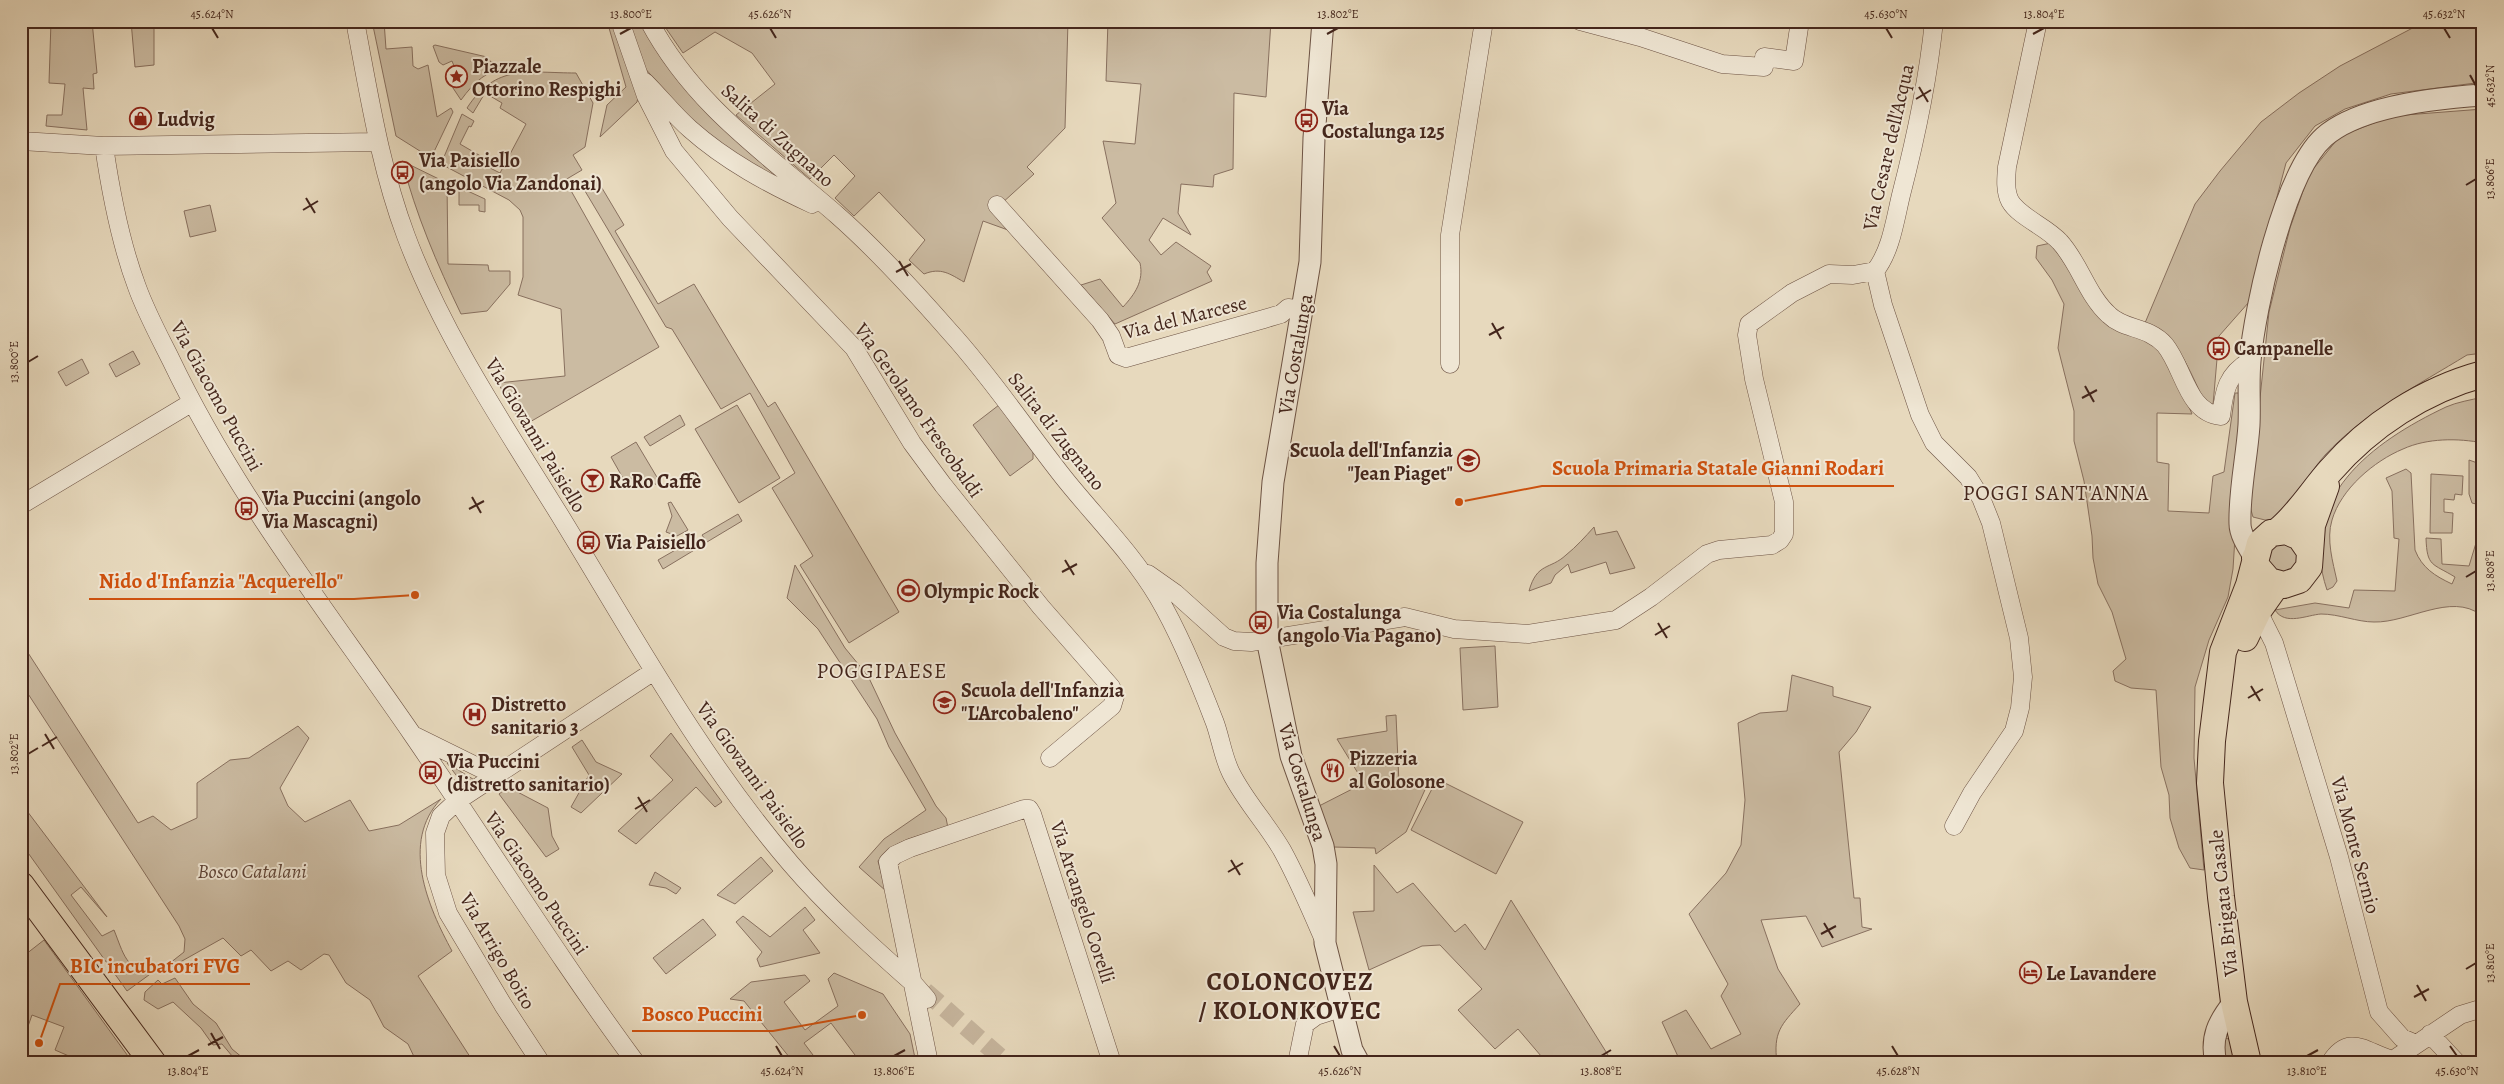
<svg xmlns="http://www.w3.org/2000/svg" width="2504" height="1084" viewBox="0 0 2504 1084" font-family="Alegreya,serif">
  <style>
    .green { fill: #cbbba2; stroke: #88705f }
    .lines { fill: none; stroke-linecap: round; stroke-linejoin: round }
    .minor-tunnel { stroke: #c6b59d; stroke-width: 18; stroke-dasharray: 18 9; stroke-linecap: butt }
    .minor-casing { stroke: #6d5344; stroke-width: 19 }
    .tertiary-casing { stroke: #6d5344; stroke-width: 23 }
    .primary-casing { stroke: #44261c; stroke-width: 28 }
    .minor { stroke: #efe6d4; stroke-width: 18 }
    .tertiary { stroke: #efe6d4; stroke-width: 21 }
    .primary { stroke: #e7d9bd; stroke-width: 26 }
    .ticks { fill: none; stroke: #44261c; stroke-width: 2 }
    .labels { text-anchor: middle; stroke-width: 4; stroke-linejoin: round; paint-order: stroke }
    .poi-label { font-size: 20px; font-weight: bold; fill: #44261c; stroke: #efe6d4; text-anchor: start }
    .street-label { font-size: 20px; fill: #44261c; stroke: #efe6d4 }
    .park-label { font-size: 20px; font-style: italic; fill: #5f4437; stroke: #efe6d4 }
    .neighbourhood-label { font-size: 21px; letter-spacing: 1px; fill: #44261c; stroke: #efe6d4 }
    .district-label { font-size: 25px; font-weight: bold; letter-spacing: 1px; fill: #44261c; stroke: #efe6d4 }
    .leader { fill: none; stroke: #cf510e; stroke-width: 2 }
    .callout-dot { fill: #cf510e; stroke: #efe6d4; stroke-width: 2 }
    .callout-label { font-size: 21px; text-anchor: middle; font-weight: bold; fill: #cf510e; stroke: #efe6d4; stroke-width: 4; stroke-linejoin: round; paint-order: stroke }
    .neatline { fill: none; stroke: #44261c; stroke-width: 2 }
    .ticks-label { font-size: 12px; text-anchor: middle; fill: #44261c }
  </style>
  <rect width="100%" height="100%" fill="#e7d9bd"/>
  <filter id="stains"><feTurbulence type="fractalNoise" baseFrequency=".004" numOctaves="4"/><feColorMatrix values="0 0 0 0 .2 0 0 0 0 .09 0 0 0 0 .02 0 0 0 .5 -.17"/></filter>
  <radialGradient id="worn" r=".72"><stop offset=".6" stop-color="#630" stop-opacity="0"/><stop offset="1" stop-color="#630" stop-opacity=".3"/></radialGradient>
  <path class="green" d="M51 21H92L97 73 93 74 94 89 83 88 87 130 46 126 47 115H62L65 84 49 83Z
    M131 21H154V65L135 67Z
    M372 21H384L386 49 412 47 413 66 418 69 428 65 437 117 451 108 453 112 431 158 396 136Z
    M607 21H613L638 97 637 102 600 137 607 105 626 87Z
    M629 21H639C675 88 731 138 788 186L711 138 678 106 643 66Z
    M661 21H1068L1065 128 1027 167 1034 174 1001 204 1008 230 983 221 964 282C950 274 941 267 924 274L909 260 925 240 879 192 854 216 835 198 855 176 834 155 810 179 736 115 775 84 752 53 715 32 683 53Z
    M1108 21H1271L1266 97 1234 93 1233 169 1214 175 1213 187 1181 184 1178 213 1191 235 1163 218 1149 240 1161 255 1176 242 1211 266 1207 272 1212 281 1115 324 1081 285 1100 279 1123 307C1135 294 1144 281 1140 263L1102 218 1116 203 1103 141 1135 144 1141 84 1106 81Z
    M2426 21H2483V82L2391 94 2345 109 2315 126 2286 163 2249 302 2219 336 2213 405 2204 400C2190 373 2177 333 2145 323L2195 204 2220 171 2261 122 2299 93 2340 66Z
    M435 45 487 57 491 62 510 66C487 70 474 82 461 100L453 88 450 75 456 71 452 61 443 65 439 62 433 46Z
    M576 73 593 103 585 147 573 155 582 170 565 180 659 347 523 426 498 383 565 376 561 309 518 295 523 277V217L520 210 509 200 441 164 462 114 474 121 471 127 469 126 460 144 484 158 482 164 500 173 526 124 500 108 502 103 485 93 473 113 467 108C496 63 529 73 576 73Z
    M2483 109V353L2467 355C2418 385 2364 413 2325 455 2308 474 2297 499 2281 518L2265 520 2253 517 2249 503 2269 312 2290 228 2309 174 2340 136 2392 116Z
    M402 161 447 183 448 264 488 265 489 271H510V284L487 311 461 314C437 264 416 215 402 161Z
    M596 178 624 225 615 231 658 304 694 284 768 407 775 402 899 612 849 643 800 565 813 556 772 488 795 473 750 393 721 409 672 329 666 327 582 186Z
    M459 187 485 199V212L479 211V205H459Z
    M210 205 216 231 190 237 184 211Z
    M2051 243 2099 315 2145 337 2167 356 2192 414 2157 413V462L2169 464 2168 511 2209 513 2213 476 2224 472 2235 393H2244L2233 569 2228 597 2209 640 2195 687 2194 758 2204 870 2190 868 2179 848 2170 818 2169 795 2161 767 2156 690 2131 688 2115 681 2113 671 2126 659 2112 612 2098 584 2093 558 2092 536 2084 481 2074 441V411L2058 348 2064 304 2052 280 2036 258 2037 246Z
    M133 351 140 364 116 377 109 364Z
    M82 359 89 373 66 386 58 372Z
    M2483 397V443C2458 438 2427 438 2403 449 2374 461 2341 489 2332 520 2326 539 2333 563 2337 581L2333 587 2327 590C2296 498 2372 442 2446 407 2457 402 2471 400 2483 397Z
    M737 405 780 478 739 503 695 429Z
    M999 405 1033 451V459L1010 476 973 425Z
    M680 415 685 425 650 446 644 437Z
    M636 442 661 484 659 486 642 477 624 480 611 457Z
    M2469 460 2483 465 2480 505 2472 503 2469 494Z
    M2406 469 2411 473 2415 550C2422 568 2435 576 2452 584L2455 577C2432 563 2427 567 2426 538L2441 539 2442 564 2469 566 2483 520V632L2481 615C2451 592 2408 623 2374 622 2357 622 2339 614 2321 614 2307 615 2285 626 2275 610L2315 603 2349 608 2354 590 2395 591 2399 539 2394 538 2392 491 2386 478Z
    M2431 474 2463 476 2462 495 2455 494 2454 500 2444 499V512L2453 513 2452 533H2430Z
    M671 502 688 530 677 536 666 532 672 516 668 503Z
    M738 514 742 521 707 542 702 535Z
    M1594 527 1596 535 1617 531 1635 568 1610 574 1606 562 1571 573 1568 564 1555 575 1551 583 1529 591C1537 562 1550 570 1566 555 1576 547 1585 537 1594 527Z
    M691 541 696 549 663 569 658 560Z
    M2291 543 2299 558 2291 572 2271 571 2266 551 2269 546Z
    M795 565 845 648 868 676 895 733 936 806 946 818 948 828C925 835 891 839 878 861L886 891 859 867 884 839 926 810 889 747 877 719 818 629 787 598Z
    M21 642 138 823 153 816 171 830 197 818V783L230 760 249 758 298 726 309 738 280 788 288 806 305 822 350 800 369 831 399 825 441 799C400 842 428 907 452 951L418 976 474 1063H417L408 1044 384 1027 370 1000 346 983 329 955 324 954 301 970 288 961 271 971 251 950 241 956 223 938 166 970 165 967 184 952 185 939 179 926 21 683Z
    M1495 646 1498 707 1463 710 1460 648Z
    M1792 675 1833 687V696L1871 707 1856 732 1839 752 1854 898H1860L1862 927 1872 929 1822 947 1806 916 1761 920 1778 969 1800 1004C1781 1025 1773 1032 1777 1063H1681L1662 1022 1686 1010 1711 1049 1741 1034 1721 996 1728 984 1689 914 1726 873 1741 845 1745 800 1738 723 1760 713 1787 711Z
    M1396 715 1399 784 1428 783 1406 832 1376 854 1375 848 1332 847 1319 806 1364 783 1337 739 1387 731 1386 716Z
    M671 733 722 802 715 807 696 787 636 844 618 831 673 780 650 756Z
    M582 740 596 762 622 774 581 813 571 807 589 775 572 747Z
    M447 763 476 781 465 787Z
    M1437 779 1523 822 1496 874 1411 830Z
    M508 787 548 808 552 836 559 849 546 857 499 794Z
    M21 803 107 917 81 887 71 895 102 936 114 930C123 952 126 972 153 972L127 991 21 843Z
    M761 857 773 871 735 904 717 895Z
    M1374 865 1397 893 1413 883 1455 932 1465 924 1485 950 1511 900 1613 1063H1547L1518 1029 1495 1049 1458 1010 1482 989 1440 945 1422 946 1369 970 1353 912 1374 911Z
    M655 872 681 888 676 894 666 888 649 885Z
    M805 907 815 920 803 930 820 953 760 967 757 959 762 952 736 922 743 916 770 937Z
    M703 919 716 935 666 974 653 958Z
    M44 940 133 1063H85L55 1050 64 1027 32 1015 21 1046V958Z
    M834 973 883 994 910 1034 916 1063H861L831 1023 804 1043 819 1063H794L744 1001 730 999 751 982 805 975 810 981 784 1002 805 1030 838 1006 828 979Z
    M175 978 193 1004 216 1023 232 1049 249 1063H238L222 1044 213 1045 201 1028 173 1002 158 1009 144 1000 145 992 158 980 162 984Z
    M2223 1038 2230 1039 2236 1063H2222Z"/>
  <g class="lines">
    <path class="minor-tunnel" d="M925 991 1007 1063"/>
    <defs>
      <path id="minor" d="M355 21C369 94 380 167 406 236 443 335 504 425 559 514 632 633 700 758 791 864 828 907 870 945 913 983L927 999
        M620 21 646 96 674 151 730 218 854 348 912 443 943 485 1041 607 1111 687 1115 696 1112 706 1050 758
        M649 21C694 106 767 154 837 215 878 251 915 292 950 332 992 378 1026 430 1064 478 1096 518 1132 553 1158 597 1181 636 1199 681 1215 723 1221 740 1223 757 1231 773 1245 801 1267 824 1282 850 1298 879 1311 910 1324 940
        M1580 21 1640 37 1722 64 1764 67V57L1794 61 1800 21
        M1934 21C1928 81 1916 137 1901 195 1895 220 1891 251 1875 271L1883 305 1920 415 1934 443 1968 477 1981 498 1991 523 2019 638 2023 677 2020 708 2014 731 1972 793 1954 826
        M2038 21 2007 167C2006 179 2005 191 2010 201 2019 217 2047 227 2060 242 2080 264 2087 295 2109 315 2124 330 2148 326 2165 345 2184 368 2187 413 2221 416 2224 391 2227 374 2250 361
        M645 82C660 97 674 115 690 129 726 161 769 184 812 204
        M21 141 104 146 378 142
        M104 146C111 194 120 242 137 287 146 312 159 336 171 360 235 494 328 612 412 734 487 843 557 956 636 1063
        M997 205 1100 320 1111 336 1118 355 1126 358 1264 319 1281 314 1288 308 1303 310
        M1450 364V235L1484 21
        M21 505 191 403
        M1148 574 1175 593 1224 637 1234 641 1251 642 1405 617 1454 629 1528 634 1616 620 1651 597 1707 554 1719 550 1772 545 1780 540 1784 534V502L1754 379 1747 335 1749 324 1792 293 1829 274 1853 275 1875 271
        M2258 611 2274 643 2339 857 2379 1012 2402 1038 2416 1044
        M413 735 496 776
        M2430 1034 2457 1063
        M541 1063 503 1005 448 913 436 875 435 833 441 816 457 801 654 671
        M929 1063 888 862 895 855 910 848 1024 809H1029L1032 814 1112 1063
        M1297 1063 1305 1024 1316 1016 1341 1008
        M2330 1063C2350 1031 2367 1054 2393 1060L2460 1015 2483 1008"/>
      <path id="tertiary" d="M1323 21 1314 138 1310 262 1273 482 1267 563V639L1291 756 1323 846 1326 864 1325 943 1352 1050 1359 1063
        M2255 558C2249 548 2240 535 2240 524 2239 491 2247 457 2249 425 2250 404 2248 382 2250 361 2255 307 2284 173 2324 137 2359 106 2436 98 2483 95
        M2216 1063C2210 1038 2218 1022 2234 1002"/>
      <path id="primary" d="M2278 531C2298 515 2313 490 2330 471 2370 425 2424 390 2483 374
        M2255 558 2257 567 2269 581 2284 585 2299 580 2309 567 2312 525 2326 486
        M2245 638 2258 611 2277 584
        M21 885 153 1063
        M2248 1063 2234 1002 2221 897 2210 783 2212 741 2223 652 2249 585 2260 543 2271 533 2286 531 2300 537 2309 550"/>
    </defs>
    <use href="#minor" class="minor-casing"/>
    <use href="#tertiary" class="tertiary-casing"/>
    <use href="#primary" class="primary-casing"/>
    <use href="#minor" class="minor"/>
    <use href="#tertiary" class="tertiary"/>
    <use href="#primary" class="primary"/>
  </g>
  <path class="ticks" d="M212 28 218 38M770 28 776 38M1886 28 1892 38M2444 28 2450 38M620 34 631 28M1327 34 1338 28M2033 34 2044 28M2470 75 2476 86M1919 87 1928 102M1916 99 1931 90M2466 185 2476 179M306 198 315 213M303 210 318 201M899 261 908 276M896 272 911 264M1492 323 1501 339M1489 335 1504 327M28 362 38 356M2085 386 2094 402M2082 398 2097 390M472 497 481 513M469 509 484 501M1065 560 1074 575M1062 572 1077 564M2466 577 2476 571M1658 623 1667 638M1655 635 1670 626M2251 686 2260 701M2248 698 2263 689M45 734 54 749M42 746 57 737M28 754 38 748M638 797 647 812M635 809 650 800M1231 860 1240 875M1228 872 1243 863M1824 923 1833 938M1821 934 1836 926M2466 969 2476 963M2417 985 2426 1001M2414 997 2429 989M211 1033 220 1049M208 1045 223 1037M776 1046 782 1056M1334 1046 1340 1056M1892 1046 1898 1056M2450 1046 2457 1056M188 1056 199 1050M894 1056 905 1050M1601 1056 1611 1050M2307 1056 2318 1050"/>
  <defs>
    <symbol id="sight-ring" viewBox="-11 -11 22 22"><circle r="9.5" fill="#efe6d4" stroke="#8f2418" stroke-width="1.5"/><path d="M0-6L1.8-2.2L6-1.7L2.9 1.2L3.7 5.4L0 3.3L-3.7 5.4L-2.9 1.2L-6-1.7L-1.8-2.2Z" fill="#8f2418"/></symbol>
    <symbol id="shop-ring" viewBox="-11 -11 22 22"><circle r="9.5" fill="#efe6d4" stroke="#8f2418" stroke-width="1.5"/><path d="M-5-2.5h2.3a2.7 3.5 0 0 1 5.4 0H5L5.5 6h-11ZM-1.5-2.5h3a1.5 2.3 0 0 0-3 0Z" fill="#8f2418"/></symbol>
    <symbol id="bus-ring" viewBox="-11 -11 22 22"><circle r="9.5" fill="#efe6d4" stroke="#8f2418" stroke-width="1.5"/><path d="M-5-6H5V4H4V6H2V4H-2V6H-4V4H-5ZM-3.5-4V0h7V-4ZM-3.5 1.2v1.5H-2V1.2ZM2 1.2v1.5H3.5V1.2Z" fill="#8f2418"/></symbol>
    <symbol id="school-ring" viewBox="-11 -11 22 22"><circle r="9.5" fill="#efe6d4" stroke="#8f2418" stroke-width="1.5"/><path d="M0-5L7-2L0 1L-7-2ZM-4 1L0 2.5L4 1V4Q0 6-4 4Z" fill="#8f2418"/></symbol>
    <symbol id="bar-ring" viewBox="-11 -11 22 22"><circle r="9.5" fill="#efe6d4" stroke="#8f2418" stroke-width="1.5"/><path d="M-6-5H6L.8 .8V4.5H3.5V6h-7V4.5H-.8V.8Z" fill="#8f2418"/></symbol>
    <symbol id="stadium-ring" viewBox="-11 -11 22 22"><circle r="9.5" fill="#efe6d4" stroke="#8f2418" stroke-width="1.5"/><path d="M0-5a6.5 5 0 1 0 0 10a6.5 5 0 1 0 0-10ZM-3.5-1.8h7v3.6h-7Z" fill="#8f2418"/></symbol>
    <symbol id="hospital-ring" viewBox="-11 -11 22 22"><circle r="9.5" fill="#efe6d4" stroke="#8f2418" stroke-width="1.5"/><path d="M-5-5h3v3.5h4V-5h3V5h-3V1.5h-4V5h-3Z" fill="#8f2418"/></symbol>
    <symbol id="restaurant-ring" viewBox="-11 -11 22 22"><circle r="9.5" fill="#efe6d4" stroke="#8f2418" stroke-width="1.5"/><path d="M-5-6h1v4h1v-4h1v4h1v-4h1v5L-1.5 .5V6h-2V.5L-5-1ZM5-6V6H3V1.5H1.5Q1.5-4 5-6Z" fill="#8f2418"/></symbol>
    <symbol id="hotel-ring" viewBox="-11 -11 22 22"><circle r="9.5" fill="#efe6d4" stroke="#8f2418" stroke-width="1.5"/><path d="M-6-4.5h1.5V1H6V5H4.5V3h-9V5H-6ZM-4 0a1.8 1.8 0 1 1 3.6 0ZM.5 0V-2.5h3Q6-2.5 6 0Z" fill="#8f2418"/></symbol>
  </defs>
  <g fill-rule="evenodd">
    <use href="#sight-ring" x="444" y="64" width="25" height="25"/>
    <use href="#shop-ring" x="128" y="106" width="25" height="25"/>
    <use href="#bus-ring" x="1294" y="108" width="25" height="25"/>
    <use href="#bus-ring" x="390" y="160" width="25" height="25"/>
    <use href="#bus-ring" x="2206" y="336" width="25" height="25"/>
    <use href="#school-ring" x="1456" y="448" width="25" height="25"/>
    <use href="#bar-ring" x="580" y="468" width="25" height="25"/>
    <use href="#bus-ring" x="234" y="496" width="25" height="25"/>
    <use href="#bus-ring" x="576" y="530" width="25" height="25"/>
    <use href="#stadium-ring" x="896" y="578" width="25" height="25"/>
    <use href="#bus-ring" x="1248" y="610" width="25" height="25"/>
    <use href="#school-ring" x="932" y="690" width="25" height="25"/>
    <use href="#hospital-ring" x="462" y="702" width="25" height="25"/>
    <use href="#restaurant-ring" x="1320" y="758" width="25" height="25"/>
    <use href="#bus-ring" x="418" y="760" width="25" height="25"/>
    <use href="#hotel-ring" x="2018" y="960" width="25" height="25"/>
  </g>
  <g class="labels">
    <g class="poi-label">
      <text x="472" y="73">Piazzale<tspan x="472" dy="23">Ottorino Respighi</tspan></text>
      <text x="1322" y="115">Via<tspan x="1322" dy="23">Costalunga 125</tspan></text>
      <text x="157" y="126">Ludvig</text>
      <text x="419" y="167">Via Paisiello<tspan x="419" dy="23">(angolo Via Zandonai)</tspan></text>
      <text x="2234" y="355">Campanelle</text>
      <text x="1453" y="457" text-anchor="end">Scuola dell'Infanzia<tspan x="1453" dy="23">"Jean Piaget"</tspan></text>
      <text x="609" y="488">RaRo Caffè</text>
      <text x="262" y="505">Via Puccini (angolo<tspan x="262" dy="23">Via Mascagni)</tspan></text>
      <text x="605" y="549">Via Paisiello</text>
      <text x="924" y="598">Olympic Rock</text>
      <text x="1277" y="619">Via Costalunga<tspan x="1277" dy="23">(angolo Via Pagano)</tspan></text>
      <text x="961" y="697">Scuola dell'Infanzia<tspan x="961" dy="23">"L'Arcobaleno"</tspan></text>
      <text x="491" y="711">Distretto<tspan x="491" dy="23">sanitario 3</tspan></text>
      <text x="1349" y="765">Pizzeria<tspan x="1349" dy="23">al Golosone</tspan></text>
      <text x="447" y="768">Via Puccini<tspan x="447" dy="23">(distretto sanitario)</tspan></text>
      <text x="2046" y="980">Le Lavandere</text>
    </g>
    <g class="street-label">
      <text transform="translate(778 135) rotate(42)" y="7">Salita di Zugnano</text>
      <text transform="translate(1888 147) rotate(-77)" y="7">Via Cesare dell'Acqua</text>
      <text transform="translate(1185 317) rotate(-14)" y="7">Via del Marcese</text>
      <text transform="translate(1295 354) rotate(-80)" y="7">Via Costalunga</text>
      <text transform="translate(217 396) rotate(61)" y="7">Via Giacomo Puccini</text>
      <text transform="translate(919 410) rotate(55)" y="7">Via Gerolamo Frescobaldi</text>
      <text transform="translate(1057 431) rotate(52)" y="7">Salita di Zugnano</text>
      <text transform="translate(536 435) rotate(59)" y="7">Via Giovanni Paisiello</text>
      <text transform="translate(753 775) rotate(54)" y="7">Via Giovanni Paisiello</text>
      <text transform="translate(1303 782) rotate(73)" y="7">Via Costalunga</text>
      <text transform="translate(2356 845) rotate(75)" y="7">Via Monte Sernio</text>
      <text transform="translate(537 883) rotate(56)" y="7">Via Giacomo Puccini</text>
      <text transform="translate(1083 902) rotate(72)" y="7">Via Arcangelo Corelli</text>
      <text transform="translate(2223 903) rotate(-96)" y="7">Via Brigata Casale</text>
      <text transform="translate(498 951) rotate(60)" y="7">Via Arrigo Boito</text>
    </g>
    <g class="park-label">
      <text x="252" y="878">Bosco Catalani</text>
    </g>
    <g class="neighbourhood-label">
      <text x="2056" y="500">POGGI SANT'ANNA</text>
      <text x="882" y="678">POGGIPAESE</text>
    </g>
    <g class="district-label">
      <text x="1290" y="990">COLONCOVEZ<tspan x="1290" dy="29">/ KOLONKOVEC</tspan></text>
    </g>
  </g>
  <path class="leader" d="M1459 502L1542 486H1894M415 595L354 599H89M39 1043L60 984H250M862 1015L773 1031H632"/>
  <g class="callout-dot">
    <circle cx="1459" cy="502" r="5"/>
    <circle cx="415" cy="595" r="5"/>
    <circle cx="39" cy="1043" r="5"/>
    <circle cx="862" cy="1015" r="5"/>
  </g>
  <g class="callout-label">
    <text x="1718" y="475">Scuola Primaria Statale Gianni Rodari</text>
    <text x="221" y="588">Nido d'Infanzia "Acquerello"</text>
    <text x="155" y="973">BIC incubatori FVG</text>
    <text x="702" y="1021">Bosco Puccini</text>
  </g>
  <rect width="2504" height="1084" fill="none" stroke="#e7d9bd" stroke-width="55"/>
  <rect x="28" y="28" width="2448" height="1028" class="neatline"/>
  <g class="ticks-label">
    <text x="212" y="18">45.624°N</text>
    <text x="631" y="18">13.800°E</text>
    <text x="770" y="18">45.626°N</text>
    <text x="1338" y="18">13.802°E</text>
    <text x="1886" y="18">45.630°N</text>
    <text x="2044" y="18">13.804°E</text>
    <text x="2444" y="18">45.632°N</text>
    <text transform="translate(2490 86) rotate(-90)" y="4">45.632°N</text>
    <text transform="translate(2490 179) rotate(-90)" y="4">13.806°E</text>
    <text transform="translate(14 362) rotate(-90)" y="4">13.800°E</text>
    <text transform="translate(2490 571) rotate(-90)" y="4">13.808°E</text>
    <text transform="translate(14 754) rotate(-90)" y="4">13.802°E</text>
    <text transform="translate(2490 963) rotate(-90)" y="4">13.810°E</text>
    <text x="188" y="1075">13.804°E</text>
    <text x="782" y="1075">45.624°N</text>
    <text x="894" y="1075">13.806°E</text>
    <text x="1340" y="1075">45.626°N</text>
    <text x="1601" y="1075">13.808°E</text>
    <text x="1898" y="1075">45.628°N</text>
    <text x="2307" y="1075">13.810°E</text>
    <text x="2457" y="1075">45.630°N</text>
  </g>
  <rect width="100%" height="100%" filter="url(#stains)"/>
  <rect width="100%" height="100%" fill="url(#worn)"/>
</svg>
